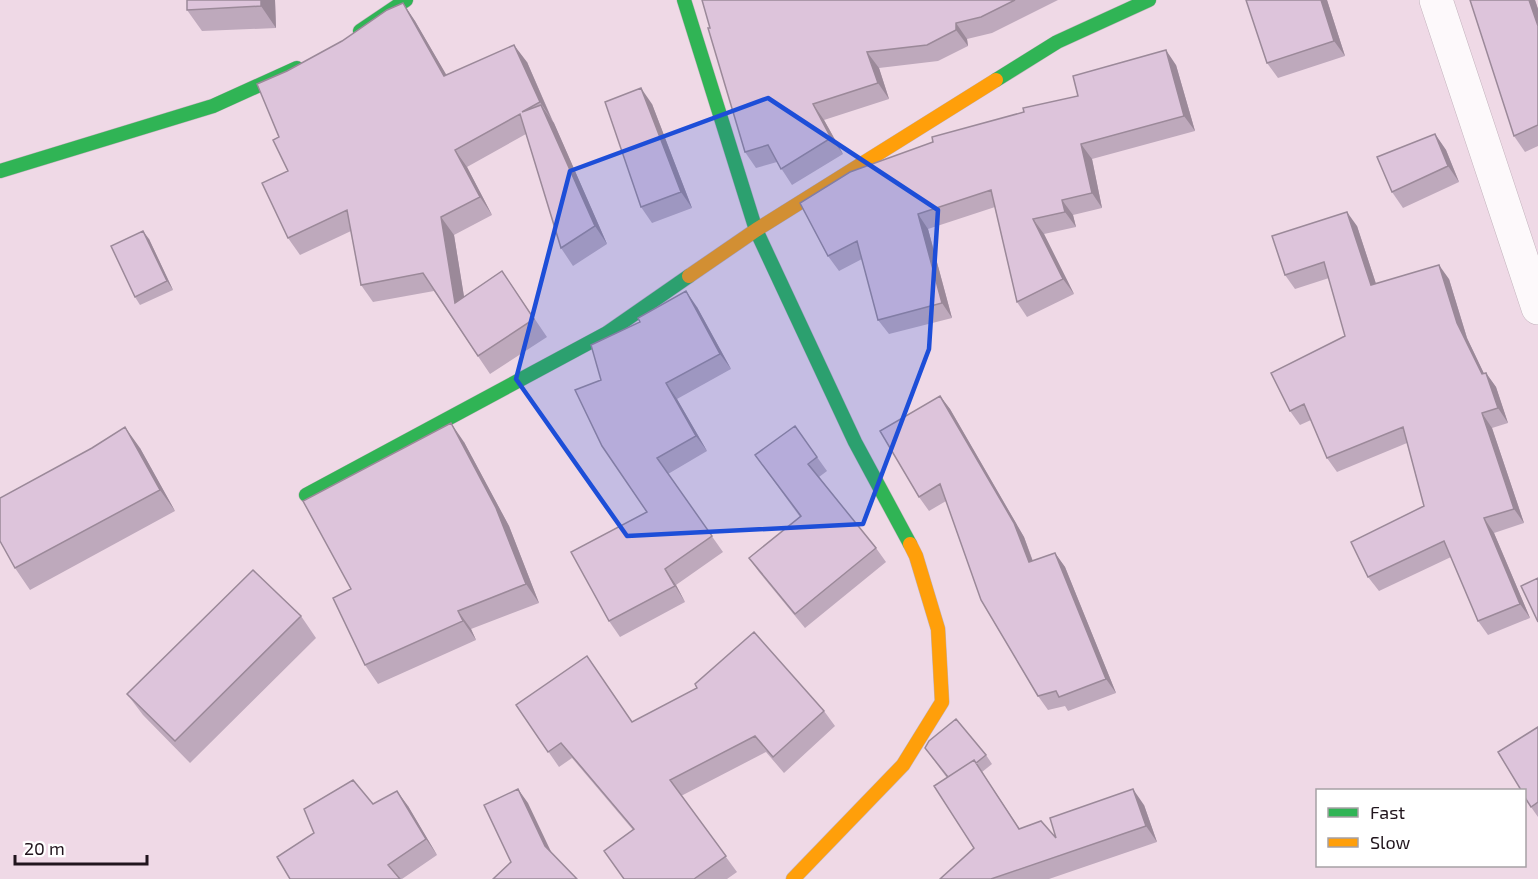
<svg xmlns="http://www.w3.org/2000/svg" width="1538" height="879" viewBox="0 0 1538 879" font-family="'Exo 2',sans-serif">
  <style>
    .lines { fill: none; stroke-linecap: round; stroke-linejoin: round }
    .street-casing { stroke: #c1b1bb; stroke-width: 34 }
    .fast-casing { stroke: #c1b1bb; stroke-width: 15 }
    .slow-casing { stroke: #c1b1bb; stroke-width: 15 }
    .street { stroke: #fdf9fb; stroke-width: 33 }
    .fast { stroke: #30b455; stroke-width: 14 }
    .slow { stroke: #ff9f0a; stroke-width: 14 }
    .wall { fill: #bea9bc }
    .shaded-wall { fill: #9b8999 }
    .building { fill: #ddc4db; stroke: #9b8999; stroke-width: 1.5 }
    .marked { fill: #1d4ed8; fill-opacity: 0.2; stroke: #1d4ed8; stroke-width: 4.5; stroke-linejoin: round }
  </style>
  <rect width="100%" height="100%" fill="#efd9e6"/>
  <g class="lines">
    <defs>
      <path id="street" d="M1436 0 1538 308"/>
      <path id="fast" d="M684 0 756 230 855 442 910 544
        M360 31 406 0
        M996 80 1057 42 1149 0
        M0 171 213 106 297 68
        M306 495 607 333 689 276"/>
      <path id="slow" d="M689 276 756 230 996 80
        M793 879 903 765 942 702 938 629 916 556 910 544"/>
    </defs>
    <use href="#street" class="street-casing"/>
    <use href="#fast" class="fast-casing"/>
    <use href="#slow" class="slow-casing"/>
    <use href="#street" class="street"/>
    <use href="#fast" class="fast"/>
    <use href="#slow" class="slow"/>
  </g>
  <path class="wall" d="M187 0H275L276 28 202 31 187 10Z
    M702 0H1058L992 33 967 39 968 46 938 61 879 68 889 99 824 120 843 154 792 185 777 162 756 168 745 152Z
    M1246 0H1327L1345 56 1278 78 1267 63Z
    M1470 0H1535L1538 9V146L1525 152 1514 136Z
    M403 3 415 21 446 75 527 62 607 244 573 266 561 248 526 134 467 167 492 215 454 235 464 297 502 271 547 337 490 374 434 291 373 302 361 285 351 231 300 255 288 238V171L279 137 287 71 342 41Z
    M1176 65 1195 131 1092 159 1102 208 1073 215 1076 227 1044 234 1074 294 1027 317 1017 302 995 207 928 229 952 318 889 334 878 320 862 259 839 271 828 256 1078 96Z
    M652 104 692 208 652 223 641 207Z
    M1435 134 1446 150 1459 182 1403 208 1392 192Z
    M1357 226 1376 284 1449 279 1467 338 1484 374 1486 373 1496 387 1508 423 1492 428 1524 523 1494 533 1530 618 1488 635 1478 621 1451 557 1379 591 1368 577 1424 506 1407 443 1337 472 1327 458 1311 420 1300 425 1290 411 1345 336 1329 278 1295 289 1285 275Z
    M149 239 173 290 140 305 135 297Z
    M697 307 731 369 677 399 707 451 668 474 723 552 676 585 685 602 620 637 609 621 647 512 601 380Z
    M940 396 950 409 1024 537 1033 561 1055 553 1065 567 1116 693 1068 711 1065 706 1048 710 1038 696 946 501 929 511 919 497Z
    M464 442 509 526 539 603 471 629 476 640 378 684 365 665 351 589Z
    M92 448H140L175 511 30 590 15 568Z
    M755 455 817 457 827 471 819 477 876 548 886 562 805 628 759 572 749 558 800 517Z
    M301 616 316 638 190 763 143 715 127 694Z
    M516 705 632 722 824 711 835 726 784 773 766 752 681 796 737 872 727 879H624L604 851 633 830 572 758 559 767Z
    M1538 727V817L1531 807Z
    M925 748 986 755 992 764 982 772 1020 829 1056 838 1144 805 1157 842 1049 879H940L974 848 947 778Z
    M373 804 408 806 437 855 402 879H290Z"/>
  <path class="shaded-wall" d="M261 0H275L276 28 261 6Z
    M1321 0H1327L1345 56 1334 41Z
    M1529 0H1535L1538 9V26Z
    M403 3 415 21 457 93 444 76Z
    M956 23 967 39 968 46 956 30Z
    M514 45 527 62 552 120 540 102Z
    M1166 50 1176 65 1195 131 1184 116Z
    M867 52 879 68 889 99 878 83Z
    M641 88 652 104 692 208 681 192Z
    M813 104 824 120 843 154 831 138Z
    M541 105 554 123 607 244 595 226Z
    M1435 134 1446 150 1459 182 1448 166Z
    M1081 144 1092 159 1102 208 1092 193Z
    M455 150 467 167 492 215 480 197Z
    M1062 200 1073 215 1076 227 1065 212Z
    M1347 212 1357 226 1381 299 1371 285Z
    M918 214 928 229 952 318 942 303Z
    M441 217 454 235 468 321 455 303Z
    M1033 219 1044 234 1074 294 1063 279Z
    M143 231 149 239 173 290 167 281Z
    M1439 265 1449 279 1467 338 1490 386 1486 373 1496 387 1508 423 1498 408 1457 323Z
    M686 291 697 307 731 369 720 354Z
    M666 383 677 399 707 451 696 436Z
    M940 396 950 409 1024 537 1038 576 1029 562Z
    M1482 413 1492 428 1524 523 1514 509Z
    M451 423 464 442 509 526 539 603 526 584Z
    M125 427 140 448 175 511 160 490Z
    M1484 518 1494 533 1530 618 1520 604Z
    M1055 553 1065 567 1116 693 1106 679Z
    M665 569 676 585 685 602 675 586Z
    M458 611 471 629 476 640 463 621Z
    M518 789 528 803 555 860 545 846Z
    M1133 789 1144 805 1157 842 1146 826Z
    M397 791 408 806 437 855 426 839Z"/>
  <path class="building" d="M187 0H261V6L187 10Z
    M702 0H1015L981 17 956 23V30L927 45 867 52 878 83 813 104 831 138 781 169 768 145 745 152 708 28H710Z
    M1246 0H1321L1334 41 1267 63Z
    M1470 0H1529L1538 26V125L1514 136Z
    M403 3 444 76 514 45 540 102 522 112 541 105 595 226 561 248 520 114 455 150 480 197 441 217 455 303 502 271 534 319 478 356 423 273 361 285 347 210 288 238 262 183 288 171 273 140 279 137 257 84 287 71 342 41 387 10Z
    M1166 50 1184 116 1081 144 1092 193 1062 200 1065 212 1033 219 1063 279 1017 302 991 190 918 214 942 303 878 320 857 241 828 256 800 203 850 172 933 142 932 137 1024 112 1023 108 1078 96 1073 76Z
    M641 88 681 192 641 207 605 102Z
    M1435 134 1448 166 1392 192 1377 157Z
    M1347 212 1371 285 1439 265 1457 323 1482 374 1486 373 1498 408 1482 413 1514 509 1484 518 1520 604 1478 621 1444 541 1368 577 1351 542 1424 506 1403 427 1327 458 1304 404 1290 411 1271 373 1345 336 1324 262 1285 275 1272 236Z
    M143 231 167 281 135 297 111 246Z
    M686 291 720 354 666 383 696 436 657 458 712 536 665 569 675 586 609 621 571 552 647 512 602 446 575 390 601 380 591 345 640 322 638 318Z
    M940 396 1014 523 1029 562 1055 553 1106 679 1059 697 1056 691 1038 696 981 600 940 484 919 497 880 431Z
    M451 423 496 508 526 584 458 611 463 621 365 665 333 598 351 589 303 501Z
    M795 426 817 457 808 464 876 548 795 614 749 558 801 516 755 455Z
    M125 427 160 490 15 568 0 541V498L92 448Z
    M253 570 301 616 175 741 127 694Z
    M1538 578V622L1521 586Z
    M754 632 824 711 773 757 755 736 670 780 726 856 694 879H624L604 851 634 829 561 743 548 752 516 705 587 656 632 722 697 688 695 684Z
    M956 719 986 755 976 763 974 760 948 777 925 748 929 741Z
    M1538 727V802L1531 807 1524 796V790H1521L1498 752Z
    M974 760 1019 829 1041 821 1056 838 1050 818 1133 789 1146 826 991 879H940L974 848 934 786Z
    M353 780 373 804 397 791 426 839 388 865 400 879H290L277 857 314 833 304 809Z
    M518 789 545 846 577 879H493L511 862 484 805Z"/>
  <path class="marked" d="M768 98 938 210 929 349 863 524 627 536 516 379 570 171Z"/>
  <rect x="1316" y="789" width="210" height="78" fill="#ffffff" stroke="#a6a1a5" stroke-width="1.5"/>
  <rect x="1328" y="808" width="30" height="9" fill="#30b455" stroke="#a6a1a5" stroke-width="1.5"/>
  <text x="1370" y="819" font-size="18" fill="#21151d">Fast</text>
  <rect x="1328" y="838" width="30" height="9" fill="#ff9f0a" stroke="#a6a1a5" stroke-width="1.5"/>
  <text x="1370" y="849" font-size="18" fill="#21151d">Slow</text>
  <path d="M15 855v9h132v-9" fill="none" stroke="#21151d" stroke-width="3"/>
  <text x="24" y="855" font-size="18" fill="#21151d" stroke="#ffffff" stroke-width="4.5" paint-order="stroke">20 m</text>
</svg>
